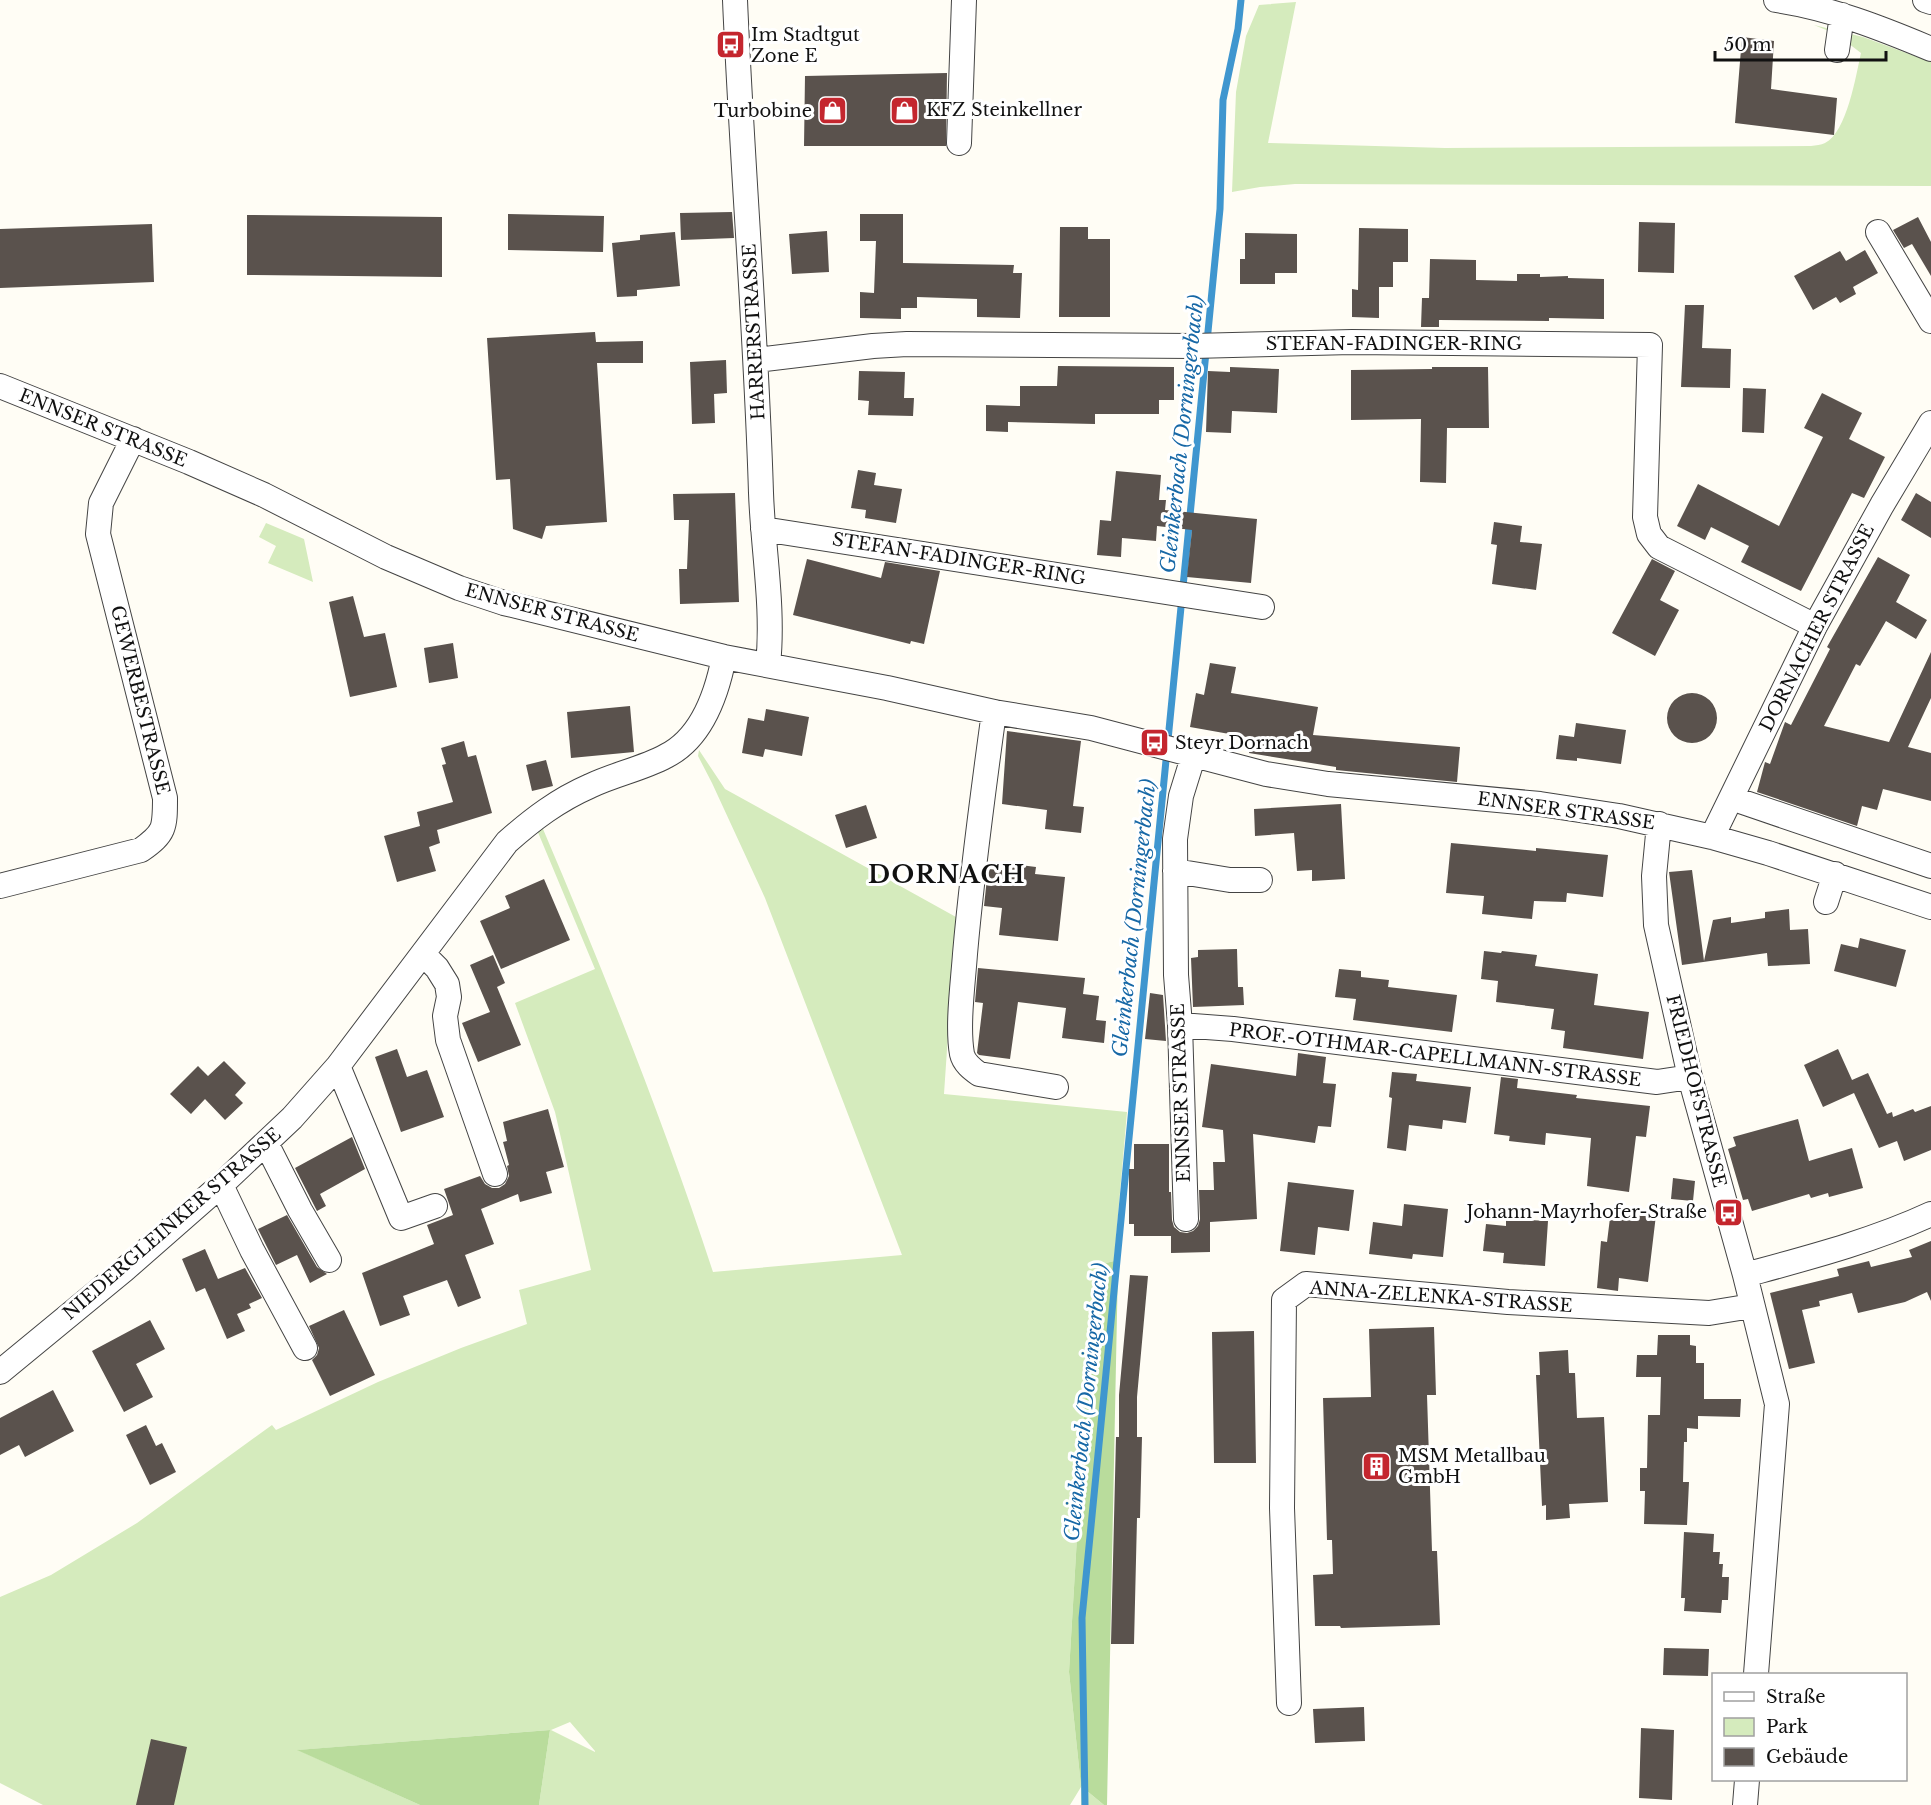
<svg xmlns="http://www.w3.org/2000/svg" width="1931" height="1805" viewBox="0 0 1931 1805" font-family="'Libre Baskerville',serif">
  <style>
    .green { fill: #d5ebbd; fill-rule: evenodd }
    .forest { fill: #b9dc9c }
    .lines { fill: none; stroke-linecap: round; stroke-linejoin: round }
    .stream { stroke: #3f96cf; stroke-width: 7 }
    .building { fill: #5a524d }
    .minor-casing { stroke: #444; stroke-width: 26 }
    .minor { stroke: #fff; stroke-width: 24 }
    .labels { text-anchor: middle; stroke-width: 6; stroke-linejoin: round; paint-order: stroke }
    .poi-label { font-size: 18px; fill: #111; stroke: #fff; text-anchor: start }
    .street-label { font-size: 18px; fill: #111; stroke: #fff }
    .water-label { font-size: 20px; font-style: italic; fill: #1768a6; stroke: #fff }
    .district-label { font-size: 24px; font-weight: bold; letter-spacing: 1.5px; fill: #111; stroke: #fff }
  </style>
  <rect width="100%" height="100%" fill="#fffdf5"/>
  <path class="green" d="M1296 2 1268 143 1445 148 1811 146C1816 145 1821 145 1825 143 1847 132 1856 75 1861 53L1836 34 1814 25 1863 37 1931 62V186L1295 184 1260 187 1232 192 1236 92 1246 36 1259 5Z
    M266 523 304 539 313 582 268 563 276 546 259 537Z
    M699 750 725 789 956 917 944 1094 1127 1112 1114 1261 1098 1265 1087 1369 1069 1672 1081 1786 1104 1805H1081V1787L1070 1805H539L550 1730 298 1750 420 1805H43L0 1783V1597L51 1575 137 1523 272 1425 276 1430 378 1382 461 1348 527 1324 519 1290 591 1270 555 1112 515 1003 595 969 537 830 543 829C605 975 664 1122 713 1272L902 1255 765 898 712 783 698 756ZM570 1722 595 1751V1752L551 1730Z"/>
  <path class="forest" d="M1114 1261 1118 1265 1107 1805H1104L1081 1786 1069 1672 1087 1369 1098 1265Z
    M550 1730 539 1805H420L297 1750Z"/>
  <g class="lines">
    <path class="stream" d="M1085 1805 1082 1618 1220 209 1223 100 1238 29 1241 0"/>
  </g>
  <path class="building" d="M1742 37 1774 41 1771 89 1837 98 1834 135 1735 123Z
    M947 73 946 146H804L805 76Z
    M732 212 734 238 681 240 680 213Z
    M508 214 604 216 603 252 508 250Z
    M860 214H903V263L1014 265 1013 273H1022L1020 318 977 317V299L917 297V308H901V319L860 318V292L874 293 876 241H860Z
    M247 215 442 217V277L247 275Z
    M1918 217 1931 242V276L1912 244 1904 248 1893 230Z
    M1639 222 1675 223 1674 273 1638 272Z
    M152 224 154 282 0 288V229Z
    M1060 227H1088V239H1110V317H1059Z
    M1359 228 1408 229V262H1393V287H1379V318L1352 317V289L1358 290Z
    M827 231 829 272 792 274 789 234Z
    M675 232 680 286 637 290V296L617 297 612 243 640 240V235Z
    M1245 233 1297 234V273H1275V284H1240V259H1245Z
    M1865 250 1878 273 1853 287 1856 294 1840 303 1836 297 1813 310 1794 276 1840 251 1846 261Z
    M1430 259 1476 260V280L1517 281V274H1540V277L1568 276V278L1604 279V319L1549 318V321L1439 320V327H1421L1422 298H1429Z
    M1685 305H1704L1702 348 1731 349 1730 388 1681 387Z
    M595 332 596 342 643 341V363H597L607 522 546 526 542 539 513 529 510 479 496 480 487 338Z
    M726 360 727 393 714 394 715 423 692 424 690 362Z
    M1058 366 1174 367V400H1159V414H1095V424L1008 422V432L986 431V405L1020 406V386H1057Z
    M1230 367 1279 369 1277 413 1232 411 1231 433 1206 432 1208 371 1230 372Z
    M1432 367H1488L1489 428H1447L1446 483 1420 482 1421 419 1351 420V370L1432 369Z
    M859 371 905 372 904 398H914L913 416 868 415 869 401 858 400Z
    M1743 388 1766 389 1764 433 1742 432Z
    M1822 393 1862 413 1849 439 1885 457 1864 498 1852 493 1801 591 1741 562 1749 546 1711 527 1705 540 1677 526 1698 484 1779 526 1823 437 1804 428Z
    M858 470 876 473 874 485 902 489 896 523 865 518 866 510 851 508Z
    M1116 471 1161 475 1159 500H1166L1165 510 1257 519 1251 583 1187 577 1192 530 1157 526 1156 541 1122 538 1121 557 1097 555 1100 520 1111 521Z
    M735 493 739 602 680 604 679 569H687L689 520H674L673 494Z
    M1916 493 1931 502V538L1901 520Z
    M1494 522 1522 526 1520 542 1542 544 1536 590 1492 584 1497 545 1491 544Z
    M1878 557 1910 575 1896 602 1927 620 1916 639 1886 621 1860 666 1856 664 1824 726 1889 742 1931 652V698L1908 747 1931 753V801L1883 789 1877 810 1862 806 1857 826 1757 792 1765 762 1770 764 1785 722 1791 725 1830 649 1827 647Z
    M807 559 881 578 885 562 940 571 924 644 911 641 910 644 793 615Z
    M1652 559 1675 571 1660 600 1679 610 1655 656 1612 633Z
    M353 596 364 637 385 633 397 687 350 697 329 602Z
    M453 643 458 678 429 683 424 648Z
    M1210 663 1236 667 1231 693 1318 707 1313 735 1460 747 1457 782 1336 770V767L1249 753 1252 738 1190 727 1196 693 1204 695Z
    M1667 718a25 25 0 1 1 50 0a25 25 0 1 1-50 0Z
    M630 706 634 752 571 758 567 712Z
    M766 709 809 717 802 756 765 749 763 757 742 753 748 718 764 721Z
    M1576 723 1626 730 1621 764 1577 758V761L1556 759 1559 735 1574 737Z
    M1007 731 1081 741 1073 806 1084 807 1081 833 1045 829 1047 810 1002 804Z
    M464 741 468 757 476 755 492 813 437 830 440 843 429 847 436 871 397 882 384 836 420 826 417 812 453 802 442 765 446 764 441 748Z
    M546 760 553 786 532 791 526 765Z
    M1341 804 1345 879 1312 881V870L1297 871 1294 833 1255 836 1254 809Z
    M866 805 877 838 846 848 835 815Z
    M1451 843 1536 851V848L1608 855 1603 897 1567 893 1566 902 1534 901 1532 919 1482 914 1484 896 1446 893Z
    M1013 864 1036 867 1035 874 1065 877 1058 941 999 935 1002 908 984 906 988 869 1012 871Z
    M1692 870 1704 961 1713 920 1731 917V923L1765 918V912L1789 909 1790 930 1808 929 1810 964 1768 966 1767 953 1682 965 1669 872Z
    M544 879 570 940 501 969 480 921 510 908 505 896Z
    M1860 938 1906 950 1896 987 1834 971 1841 944 1858 948Z
    M1237 949 1238 987H1243L1244 1005 1193 1007 1191 958 1198 957V950Z
    M1484 951 1501 953 1502 951 1537 955 1535 966 1598 974 1594 1005 1649 1012 1643 1059 1563 1048 1565 1031 1551 1029 1554 1009 1496 1002 1498 981 1481 979Z
    M493 955 505 983 497 987 521 1045 478 1062 462 1023 490 1012 470 965Z
    M978 968 1085 978 1083 994 1099 996 1096 1020 1106 1021 1104 1043 1062 1038 1066 1008 1018 1002 1010 1059 979 1055 977 1053 983 1003 975 1002Z
    M1339 969 1361 971V977L1389 980 1388 987 1457 995 1452 1032 1353 1020 1356 999 1335 997Z
    M1150 993 1163 995 1166 1041 1145 1039Z
    M397 1049 407 1077 427 1070 444 1117 401 1132 375 1057Z
    M1838 1049 1852 1080 1868 1073 1887 1114 1892 1112 1893 1117 1913 1109 1915 1112 1931 1106V1150L1904 1161 1897 1141 1879 1148 1854 1093 1823 1107 1804 1065Z
    M1298 1053 1326 1057 1323 1083 1336 1084 1331 1127 1318 1126 1315 1143 1253 1134 1257 1219 1210 1222V1252L1171 1253V1236H1134V1224H1129V1169H1134V1144H1169V1192H1171L1172 1220 1174 1227 1180 1232 1187 1233 1193 1231 1198 1226 1200 1219 1199 1190H1214L1213 1162H1225L1223 1130 1202 1127 1211 1064 1296 1076Z
    M224 1061 246 1083 235 1095 243 1103 225 1120 205 1099 191 1114 170 1094 198 1066 208 1076Z
    M1392 1072 1417 1074 1416 1081 1471 1087 1466 1123 1443 1120 1442 1129 1409 1125 1406 1151 1387 1148 1392 1098 1389 1097Z
    M1501 1077 1518 1079 1517 1088 1577 1095 1576 1098 1650 1106 1646 1137 1636 1136 1629 1192 1587 1186 1591 1138 1546 1133 1545 1145 1509 1141 1510 1134V1136L1494 1134Z
    M548 1109 564 1167 546 1172 552 1193 520 1202 518 1194 481 1209 494 1244 465 1255 481 1298 458 1307 447 1280 403 1296 410 1315 380 1326 362 1273 434 1244 427 1225 453 1215 444 1189 480 1176 485 1184 492 1188H499L505 1184 509 1176 507 1166 509 1165 503 1142 507 1141 503 1122Z
    M1798 1119 1809 1161 1852 1148 1863 1188 1829 1197 1828 1193 1811 1198 1809 1194 1752 1211 1748 1199 1743 1200 1728 1149 1736 1146 1733 1137Z
    M352 1137 365 1169 320 1194 326 1206 317 1211 295 1168Z
    M1673 1178 1695 1181 1693 1201 1671 1199Z
    M1288 1182 1354 1190 1349 1231 1318 1227 1315 1255 1280 1251Z
    M1404 1204 1448 1209 1443 1257 1413 1254 1412 1259 1369 1254 1373 1222 1402 1226Z
    M1611 1210 1656 1215 1648 1282 1619 1278 1618 1291 1597 1288 1601 1241 1607 1242Z
    M287 1215 317 1267 327 1274 310 1283 297 1255 276 1265 258 1229Z
    M1506 1219 1548 1221 1545 1266 1503 1263 1504 1253 1483 1251 1486 1224 1506 1226Z
    M1931 1241V1301L1927 1292 1905 1302 1858 1313 1852 1293 1819 1301 1820 1306 1802 1310 1815 1363 1789 1369 1770 1293 1839 1276 1837 1269 1869 1261 1871 1267 1912 1257 1909 1250Z
    M205 1249 218 1279 245 1268 262 1298 249 1304 251 1308 237 1314 245 1331 227 1339 205 1288 196 1292 182 1259Z
    M1130 1275 1148 1276 1137 1397V1437H1142L1140 1518H1137L1134 1644H1111L1116 1437H1119V1395Z
    M344 1310 375 1375 330 1396 312 1360 317 1355 319 1348 309 1326Z
    M150 1320 165 1349 136 1364 153 1397 124 1412 92 1351Z
    M1434 1327 1436 1395H1427L1432 1551H1437L1440 1625 1341 1628 1340 1626H1315L1313 1575 1333 1574 1332 1540H1327L1323 1398 1371 1397 1369 1329Z
    M1254 1331 1256 1463H1214L1212 1332Z
    M1658 1335H1690V1345L1696 1346V1363H1704V1399H1741L1740 1417 1698 1416V1429L1687 1428V1442H1684L1683 1482H1689L1687 1525 1644 1524 1645 1491H1640V1468H1647L1648 1415H1660L1661 1377H1636L1637 1355H1657Z
    M1568 1350 1569 1373H1575L1577 1418 1604 1417 1608 1502 1569 1504 1570 1518 1546 1520V1505L1542 1506 1536 1375H1540L1539 1352Z
    M53 1390 74 1431 25 1457 19 1445 0 1455V1418Z
    M146 1425 156 1446 162 1443 176 1472 150 1485 126 1435Z
    M1684 1532 1714 1534 1713 1552H1720L1719 1564H1723L1722 1577H1729L1728 1600H1722L1721 1613 1684 1611 1685 1598H1681Z
    M1664 1648 1709 1649 1708 1676 1663 1675Z
    M1364 1707 1365 1741 1315 1743 1313 1709Z
    M1641 1728 1674 1730 1672 1800 1639 1798Z
    M151 1739 187 1747 174 1805H136Z"/>
  <g class="lines">
    <defs>
      <path id="minor" d="M735 0C742 164 756 328 761 493 763 550 774 608 768 665
        M1776 0C1830 8 1881 28 1931 49
        M1925 0 1931 2
        M1837 50 1842 15
        M959 143 964 0
        M1878 232 1931 321
        M757 360 873 346 907 344 1193 346 1352 342 1650 345 1645 517 1649 534 1659 547 1815 626
        M0 386 189 462 264 495 386 557 459 588 504 603 724 657 887 688 994 712 1091 728 1266 774 1328 784 1540 804 1619 816 1712 837 1768 853 1931 907
        M763 529 1262 607
        M994 712C983 792 972 873 965 954 963 983 957 1026 962 1054 964 1063 972 1069 979 1074L1056 1087
        M1731 798 1931 866
        M1659 824 1654 876 1656 925 1690 1077 1745 1275 1777 1404 1756 1674
        M1712 837 1815 626 1882 505 1931 423
        M1175 871 1230 880H1260
        M0 886 141 850C165 833 165 828 165 798L98 534 101 503 133 439
        M1826 902 1835 874
        M423 954 437 968 447 984 449 997 445 1016 448 1040 495 1174
        M1180 1025 1233 1029 1657 1082 1690 1077
        M338 1066 401 1218 435 1206
        M266 1143 300 1210 329 1260
        M221 1185 252 1250 305 1348
        M1186 1219 1180 1025 1176 975 1175 839 1181 796 1194 754
        M1745 1275C1807 1258 1873 1241 1931 1214
        M0 1372 124 1270 221 1185 292 1118 338 1066 507 842C533 819 558 800 590 786 615 774 642 769 666 756 702 738 717 693 724 657
        M1289 1703 1282 1508 1284 1300 1306 1284 1508 1302 1709 1313 1752 1306
        M1745 1805 1747 1780"/>
    </defs>
    <use href="#minor" class="minor-casing"/>
    <use href="#minor" class="minor"/>
  </g>
  <defs>
    <symbol id="bus-square" viewBox="-11 -11 22 22"><rect x="-9" y="-9" width="18" height="18" rx="4" fill="#c4262e" stroke="#fff"/><path d="M-5-6H5V4H4V6H2V4H-2V6H-4V4H-5ZM-3.5-4V0h7V-4ZM-3.5 1.2v1.5H-2V1.2ZM2 1.2v1.5H3.5V1.2Z" fill="#fff"/></symbol>
    <symbol id="shop-square" viewBox="-11 -11 22 22"><rect x="-9" y="-9" width="18" height="18" rx="4" fill="#c4262e" stroke="#fff"/><path d="M-5-2.5h2.3a2.7 3.5 0 0 1 5.4 0H5L5.5 6h-11ZM-1.5-2.5h3a1.5 2.3 0 0 0-3 0Z" fill="#fff"/></symbol>
    <symbol id="building-square" viewBox="-11 -11 22 22"><rect x="-9" y="-9" width="18" height="18" rx="4" fill="#c4262e" stroke="#fff"/><path d="M-4-6H4V6H1V3H-1V6H-4ZM-2.5-4.3h1.7v1.8h-1.7ZM.8-4.3h1.7v1.8H.8ZM-2.5-1h1.7V.8h-1.7ZM.8-1h1.7V.8H.8Z" fill="#fff"/></symbol>
  </defs>
  <g fill-rule="evenodd">
    <use href="#bus-square" x="714" y="28" width="33" height="33"/>
    <use href="#shop-square" x="888" y="94" width="33" height="33"/>
    <use href="#shop-square" x="816" y="94" width="33" height="33"/>
    <use href="#bus-square" x="1138" y="726" width="33" height="33"/>
    <use href="#bus-square" x="1712" y="1196" width="33" height="33"/>
    <use href="#building-square" x="1360" y="1450" width="33" height="33"/>
  </g>
  <g class="labels">
    <g class="poi-label">
      <text x="751" y="41">Im Stadtgut<tspan x="751" dy="21">Zone E</tspan></text>
      <text x="926" y="116">KFZ Steinkellner</text>
      <text x="812" y="117" text-anchor="end">Turbobine</text>
      <text x="1175" y="749">Steyr Dornach</text>
      <text x="1707" y="1218" text-anchor="end">Johann-Mayrhofer-Straße</text>
      <text x="1398" y="1462">MSM Metallbau<tspan x="1398" dy="21">GmbH</tspan></text>
    </g>
    <g class="street-label">
      <text transform="translate(754 332) rotate(-93)" y="6">HARRERSTRASSE</text>
      <text x="1394" y="350">STEFAN-FADINGER-RING</text>
      <text transform="translate(103 428) rotate(22)" y="6">ENNSER STRASSE</text>
      <text transform="translate(959 559) rotate(9)" y="6">STEFAN-FADINGER-RING</text>
      <text transform="translate(552 613) rotate(15)" y="6">ENNSER STRASSE</text>
      <text transform="translate(1817 628) rotate(-63)" y="6">DORNACHER STRASSE</text>
      <text transform="translate(140 700) rotate(76)" y="6">GEWERBESTRASSE</text>
      <text transform="translate(1566 811) rotate(8)" y="6">ENNSER STRASSE</text>
      <text transform="translate(1435 1055) rotate(7)" y="6">PROF.-OTHMAR-CAPELLMANN-STRASSE</text>
      <text transform="translate(1696 1091) rotate(76)" y="6">FRIEDHOFSTRASSE</text>
      <text transform="translate(1181 1093) rotate(-92)" y="6">ENNSER STRASSE</text>
      <text transform="translate(172 1224) rotate(-41)" y="6">NIEDERGLEINKER STRASSE</text>
      <text transform="translate(1441 1297) rotate(4)" y="6">ANNA-ZELENKA-STRASSE</text>
    </g>
    <g class="water-label">
      <text transform="translate(1182 434) rotate(-84)" y="7">Gleinkerbach (Dorningerbach)</text>
      <text transform="translate(1134 918) rotate(-84)" y="7">Gleinkerbach (Dorningerbach)</text>
      <text transform="translate(1086 1402) rotate(-84)" y="7">Gleinkerbach (Dorningerbach)</text>
    </g>
    <g class="district-label">
      <text x="947" y="883">DORNACH</text>
    </g>
  </g>
  <rect x="1712" y="1673" width="195" height="108" fill="#ffffff" stroke="#a0a0a0" stroke-width="1.5"/>
  <rect x="1724" y="1692" width="30" height="9" fill="#ffffff" stroke="#a0a0a0" stroke-width="1.5"/>
  <text x="1766" y="1703" font-size="18" fill="#111111">Straße</text>
  <rect x="1724" y="1718" width="30" height="18" fill="#d5ebbd" stroke="#a0a0a0" stroke-width="1.5"/>
  <text x="1766" y="1733" font-size="18" fill="#111111">Park</text>
  <rect x="1724" y="1748" width="30" height="18" fill="#5a524d" stroke="#a0a0a0" stroke-width="1.5"/>
  <text x="1766" y="1763" font-size="18" fill="#111111">Gebäude</text>
  <path d="M1715 51v9h171v-9" fill="none" stroke="#111111" stroke-width="3"/>
  <text x="1724" y="51" font-size="18" fill="#111111" stroke="#ffffff" stroke-width="4.5" paint-order="stroke">50 m</text>
</svg>
